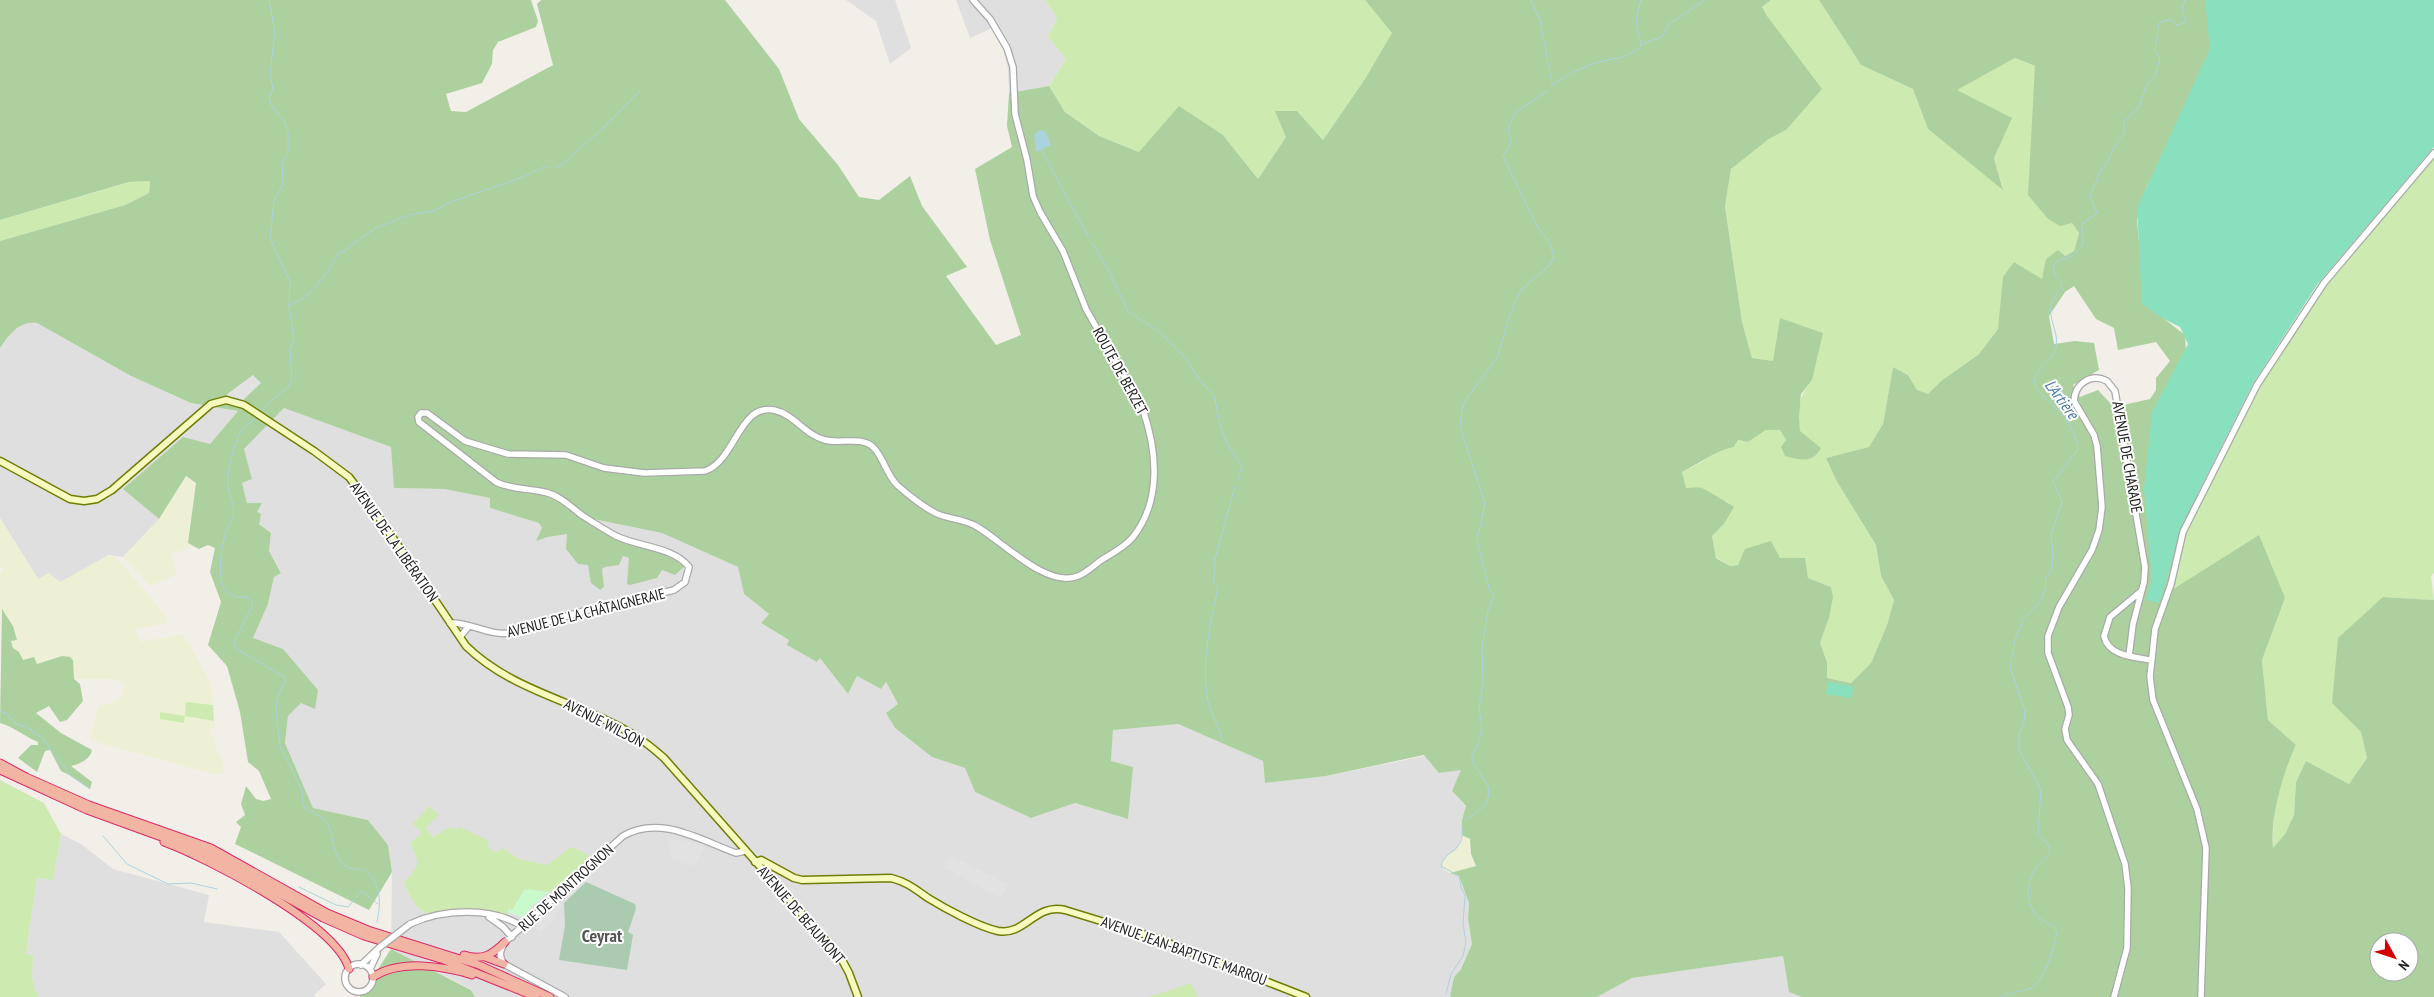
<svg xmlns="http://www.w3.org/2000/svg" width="2434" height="997" viewBox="0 0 2434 997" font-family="'PT Sans Narrow',sans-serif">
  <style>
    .residential { fill: #e0dfdf }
    .farmland { fill: #eef0d5 }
    .grass { fill: #cdebb0 }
    .forest { fill: #add19e; fill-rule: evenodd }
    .cemetery { fill: #aacbaf }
    .park { fill: #c8facc }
    .pitch { fill: #88e0be }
    .parking { fill: #e2e2e2 }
    .water { fill: #aad3df }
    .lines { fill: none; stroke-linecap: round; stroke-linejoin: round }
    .stream { stroke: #aad3df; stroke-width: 1 }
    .tertiary-casing { stroke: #a9a9a9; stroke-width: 8 }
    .secondary-casing { stroke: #707d05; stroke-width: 9 }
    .trunk-casing { stroke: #dc2a67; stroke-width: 9 }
    .tertiary { stroke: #fff; stroke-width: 5.5 }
    .secondary { stroke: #f7fabf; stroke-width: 6 }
    .trunk { stroke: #f2b4a3; stroke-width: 7 }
    .tertiary-bridge-casing { stroke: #a9a9a9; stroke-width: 8; stroke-linecap: butt }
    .tertiary-bridge { stroke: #fff; stroke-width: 5.5 }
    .labels { text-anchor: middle; stroke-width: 4; stroke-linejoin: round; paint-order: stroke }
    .street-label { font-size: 15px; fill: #222; stroke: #fff }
    .water-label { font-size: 16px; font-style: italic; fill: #4a7aab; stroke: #fff }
    .quarter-label { font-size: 18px; font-weight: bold; fill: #555; stroke: #fff }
  </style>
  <rect width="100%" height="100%" fill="#f2efe9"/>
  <path class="residential" d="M846 0H895L911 48 890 64 876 21Z
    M956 0H1045L1057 18 1048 37 1066 59 1049 86 1009 93 1008 69 1004 51 992 28 970 38Z
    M26 322 37 323 131 376 191 403 238 411 210 444 124 489 159 519 123 557 109 555 60 583 38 579 0 518V348L12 332Z
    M284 408 391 447 395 488 444 489 662 533 738 567 744 594 769 614 761 623 789 640 818 662 820 657 848 694 857 676 881 689 886 682 898 704 895 728 932 757 965 768 975 792 1031 818 1075 803 1128 819 1111 761 1113 729 1148 725 1178 724 1263 761 1265 783 1326 776 1425 756 1440 773 1462 769 1452 791 1466 807 1462 820V835L1457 850 1445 857 1448 871 1459 876 1469 903 1468 918 1472 944 1461 969 1454 977 1450 997H475L471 989 391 949 392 872 388 845 368 820 313 808 285 743 288 716 301 703 283 649 253 638 268 604 274 577 281 572 269 551 271 533 259 524 257 512 247 503 242 483 252 479 244 449Z
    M61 834 81 844 113 869 209 895 204 922 279 932 326 984 314 995 316 997H39L33 988 32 972 34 955 26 954 37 877 53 879Z
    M1783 956 1789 991 1802 997H1597L1632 978Z"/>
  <path class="farmland" d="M186 475 196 483 188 543 194 546 171 554 177 575 150 586 123 557 159 519Z
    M0 518 38 579 49 573 60 582 109 555H113L139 583 168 619 165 624 135 629 141 642 182 634 189 643 207 676 212 690 213 705 186 702 185 716 214 721V728H210L211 735 214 736 217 753H220L225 772 216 775 89 740 99 706 117 701 122 696 124 684 114 679H74L73 660 62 656 37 664 23 660 19 652 13 648 11 641 13 626 0 610V574L3 571 2 566H0Z
    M1462 835 1470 839V852L1476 866 1450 873 1443 869 1442 862 1458 848Z"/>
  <path class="grass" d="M1045 0H1365L1393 33 1365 79 1323 140 1297 111 1286 137 1258 179 1223 135 1139 152 1099 136 1065 112 1049 86 1066 59 1048 37 1057 18Z
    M1771 0H1819L1861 65 1913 89 1928 129 2003 189 1994 158 2011 119 1956 90 2015 58 2035 66 2072 223 2079 233 2074 251 2065 256 2042 280 2014 262 1998 329 1979 354 1941 381 1928 395 1917 390 1908 375 1893 367 1883 424 1869 448 1826 458 1836 480 1876 545 1881 576 1894 600 1887 625 1871 663 1851 683 1827 678V662L1820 643 1829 618 1831 587 1808 578 1804 558H1780L1730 566 1716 557 1712 536 1724 524 1730 503 1716 497 1703 488H1685L1682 472C1702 464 1713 451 1734 447L1738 440 1748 442 1766 430H1780L1786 440 1800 431C1797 408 1799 397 1812 379L1773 361 1752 358 1742 322 1725 205 1731 169 1769 139 1786 130 1767 16 1762 7Z
    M2434 153V573L2431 576 2434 600 2383 597 2332 702 2361 732 2367 758 2349 784 2306 761 2296 782 2294 815 2285 834 2273 848C2272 814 2280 776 2296 745L2268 720 2262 660 2285 598 2167 594 2182 535 2250 399 2315 295Z
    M150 181 149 193 125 205 0 241V220L130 182Z
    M186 702 213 705 214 721 185 716 184 723 160 719V712L185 716Z
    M0 780 44 803 61 834 53 880 37 878 26 954 34 955C32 970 30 984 39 997H0Z
    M429 806 439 815 425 828 433 837 451 827 456 830 460 827 489 841 488 847 496 853 502 848 519 859 547 865 571 847 589 855 584 861 588 865 557 892 525 889 512 910 509 909 506 918C489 913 469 907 451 909 443 910 432 916 424 912 414 906 408 892 404 882 420 865 421 865 410 843L422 833 413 824Z
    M1191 983 1198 997H1149Z"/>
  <path class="forest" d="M0 0H531L538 21 536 27 498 42 493 50 492 64 482 83 446 94 451 111 466 112 553 65 537 4 541 0H725L779 69 799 119 838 165 859 197 879 200 910 176 922 206 967 267 946 276 996 345 1021 335 990 240 975 169 1012 147 1007 126 1009 93 1049 86 1065 112 1099 136 1139 152 1179 106 1223 135 1258 179 1286 137 1275 111H1297L1323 140 1365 79 1392 33 1365 0H1771L1762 7 1767 16 1822 89 1786 130 1769 139 1731 169 1725 206 1742 322 1752 358 1773 361 1780 318 1823 333 1812 380 1801 394 1799 417 1800 431 1821 448C1813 464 1799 460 1785 456L1781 447 1786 440 1780 430H1766L1748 442 1738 440 1734 447C1715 451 1700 463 1682 472L1686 488C1690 488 1698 487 1702 488 1705 489 1732 505 1734 507L1724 524 1712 536 1716 558 1730 566 1738 565 1745 549 1771 541 1780 558H1805L1808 578 1831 587 1833 597 1829 618 1820 643 1827 662V678L1851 683 1871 663 1887 625 1894 600 1881 576 1876 545 1836 480 1826 458 1869 447 1883 424 1893 367 1908 375 1917 390 1928 394 1941 381 1979 354 1998 329 2003 277 2014 262 2042 279 2046 259 2058 250 2065 256 2074 251 2079 233 2072 223 2060 226 2048 219 2028 195 2035 66 2015 58 1957 90 2012 118 1994 158 2003 190 1928 129 1913 89 1861 65 1819 0H2248L2146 188 2137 220 2144 299 2163 318 2185 335 2186 353 2153 478 2200 494 2178 541 2167 593 2259 535 2285 598 2262 660 2268 720 2296 745C2283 772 2270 818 2273 848L2285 834 2294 815 2296 782 2306 761 2349 784 2367 758 2361 732 2332 703 2338 638 2383 597 2434 600V997H1802L1789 992 1783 956 1632 978 1597 997H1450L1454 977 1461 969 1472 944 1468 919 1469 903 1459 876 1450 873 1476 866 1471 854 1470 839 1462 835V820L1466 806 1452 791 1461 770 1439 773 1424 755 1326 776 1265 783 1263 761 1178 724 1113 730 1111 761 1133 767 1128 819 1075 803 1031 818 975 792 965 768 932 757 895 728 886 713 898 704 886 682 881 689 857 676 848 694 820 658 817 662 787 645 789 640 761 623 769 614 744 594 738 567 662 533 588 518 618 537 671 553 687 564 675 575 662 570 657 578 630 585 627 584 629 558 623 556 619 565 605 567 602 569 604 587 600 590 591 583 588 565 578 564 566 549 567 534 547 537 536 541 542 528 539 523 490 508V498L444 489 394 488 391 447 284 408 244 449 252 479 242 483 247 503H262L257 512 261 514 259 524 271 533 269 551 281 573 274 577 268 604 253 638 283 649 318 690 315 709 301 703 288 716 285 743 313 808 368 820 388 845 392 872 369 910 235 844 241 827 236 822 245 815 241 804 246 786 256 799 263 801 271 799 259 771 248 762 240 712 227 666 208 645 221 602 210 572 215 548 208 545 199 549 188 543 196 483 186 476 159 519 123 489 183 437 210 444 238 411 191 403 131 376 37 323C19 321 10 334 0 348V241L125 205 149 193 150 181 129 182 0 220ZM2074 286 2096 319 2114 328 2118 350 2156 342 2170 361 2156 378V390L2150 399 2114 407 2098 390 2080 397 2073 385 2099 370 2094 343 2075 341 2054 344 2049 316 2065 292ZM2379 942H2409V972H2379Z
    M2 609 13 626 17 640 11 641 13 648 19 652 23 660 34 657 37 664 62 656 70 657 73 660 74 679 80 684 83 701 67 720 60 722 49 706 36 713 61 733 92 750C90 760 79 764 71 766L92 782 90 789 73 777 61 771 50 750 45 751 37 772 18 758 31 745H38V742C24 736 14 727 0 723Z
    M391 949 471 990 475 997H360Z"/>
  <path class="cemetery" d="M586 882 635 904 636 909 628 932 633 935 627 970 559 960 565 926 564 903Z"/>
  <path class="park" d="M525 889 549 892 532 906 525 918 508 912 509 909 512 910Z"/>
  <path class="pitch" d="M2205 0H2434V147L2317 285 2254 382 2185 519 2177 541 2160 603 2146 600 2152 579 2144 489 2152 412 2188 344 2180 327 2162 318 2142 304 2137 208 2210 49Z
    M1828 682 1853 686 1851 698 1826 694Z"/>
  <path class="parking" d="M253 375 261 383 243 400 226 395Z
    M667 837 706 846 694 866 672 860Z
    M951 856 1008 884 1001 898 944 868Z
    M558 900 564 906 555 914 557 917 541 932 535 928 539 924 536 921Z"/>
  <path class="water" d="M1040 130 1045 131 1051 145 1036 152 1034 135Z"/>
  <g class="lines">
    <path class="stream" d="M1531 0 1540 21 1552 83
      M1641 0 1636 21 1641 45
      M1551 86 1573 72 1598 62 1623 57 1637 50 1644 43 1662 37 1669 24 1705 0
      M1041 149 1089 238
      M555 167 560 166 601 130 640 91
      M1092 243 1108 269 1128 311 1162 334 1187 360 1201 382 1214 395 1221 428 1228 445 1242 466 1238 480
      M289 305C307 302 332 269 338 253L346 251 351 245 376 228 409 215 434 211 448 203 523 177 544 167H550
      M262 412 270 402 288 387 292 380 290 350 294 340 289 305 290 282 270 238 274 201 283 184 282 163 288 153V131L284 121 271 105 269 97 273 89 270 74 275 32 269 0
      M258 417C253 421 247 424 243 429 234 440 226 474 228 488 230 497 236 508 233 518 231 524 226 529 225 535 220 557 211 602 247 597L252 601V606L234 642 237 649 286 678 277 699 276 711 280 746 302 790 303 804 305 808 326 820C338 844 329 870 364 870 382 883 381 903 377 922
      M0 711 7 714 15 723 26 727 42 738 71 776 90 789
      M1222 741C1220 727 1211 715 1208 701 1201 664 1210 624 1218 587L1214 583 1215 559 1235 486
      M1465 821 1486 805 1489 794 1488 786 1472 761V756L1479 741 1482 728 1479 708 1483 684 1482 646 1488 610 1494 595 1489 588 1477 540 1485 504 1460 426 1462 410 1465 401 1497 358 1510 315 1521 290 1550 265 1554 257 1550 243 1536 224 1503 156 1510 146 1511 141 1508 130 1514 114 1547 91
      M103 836 127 864 168 884 191 883 217 889
      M299 887 336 905 348 907 362 891 378 904
      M1446 994 1451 974 1463 956 1466 942 1463 924 1465 895 1461 887 1459 876 1441 866C1446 848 1465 854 1462 826
      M2002 997C2011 991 2020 992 2029 989 2045 982 2054 948 2057 932 2052 922 2042 922 2036 915 2025 900 2026 881 2037 867 2041 861 2046 858 2050 852L2049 846 2038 834 2041 790 2019 750V734L2024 723 2025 710 2010 668 2015 640 2023 619 2040 602 2045 590 2046 578 2052 569 2053 553 2051 534 2062 502 2053 482 2078 449C2076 434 2068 420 2057 409 2050 402 2041 396 2036 387 2029 370 2053 363 2056 348 2060 332 2045 316 2053 300 2055 295 2059 291 2062 287L2061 282C2055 275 2051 271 2056 262 2075 255 2089 251 2081 225L2097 213 2090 196 2100 172 2108 161 2112 151 2124 133V122L2140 105 2146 86 2156 74 2160 58 2155 50 2159 23 2171 19 2177 25 2184 23 2185 19 2182 8 2185 0"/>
    <defs>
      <path id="tertiary" d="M2140 592 2110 617 2104 636C2108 656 2134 657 2151 660
        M450 623C470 622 489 636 509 633L584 611 674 590 685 582 689 567C674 547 639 547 616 536 605 530 594 523 583 516 572 508 562 497 548 493 530 488 512 490 496 482L419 422 418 417 421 413H427L465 441 508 454 566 455 604 468 644 473 705 471C736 460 739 403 774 410 794 414 805 435 825 440 840 444 861 436 873 447 883 456 886 474 897 485 907 494 927 510 940 515 952 519 965 520 976 526 1002 541 1047 589 1078 576 1086 573 1093 566 1100 561 1111 554 1125 547 1133 537 1162 500 1157 451 1143 410L1086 309 1063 251 1040 212 1033 196 1027 160 1015 114 1013 67 1007 48 990 19 973 0
        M460 637 469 626
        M489 917 503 927 512 937
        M410 924C442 909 492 906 523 927
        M345 978a14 14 0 1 1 28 0a14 14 0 1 1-28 0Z
        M361 965 380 947
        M370 969 377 954
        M565 997 504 964C498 955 500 951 505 942L623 836C660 814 702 841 736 853L745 851
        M2114 997 2127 948 2128 888 2125 864 2098 784 2067 740 2065 729 2069 715 2068 707 2048 653V636L2059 607 2092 550 2099 530 2102 507 2097 446 2094 435 2074 401C2075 383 2091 373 2107 381L2115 391 2145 567 2144 582 2133 624 2129 656
        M2201 997 2206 848 2197 809 2153 700 2150 677 2155 629 2171 584 2183 532 2257 385 2324 283 2434 153"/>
      <path id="secondary" d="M0 461 70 499 84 501 97 499 112 490 211 404 226 400 244 405 314 451 349 477 374 510 466 646C514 693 582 702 637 737 647 743 656 751 664 758L841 958 849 973 858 997
        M755 862 761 860 794 878 802 880 891 878C907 882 915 889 928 898 944 908 979 927 998 931 1025 936 1035 903 1065 910L1153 937 1306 997"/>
      <path id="trunk" d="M0 763 26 777 89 805 211 848 327 913 368 930 479 965 550 997
        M0 770 87 810 208 854 323 918 364 936 444 960 536 997
        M164 842C207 858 337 924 349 969
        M464 955C482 961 492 955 505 942
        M485 957 504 964
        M373 977C400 959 443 966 472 975"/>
    </defs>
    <use href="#tertiary" class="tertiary-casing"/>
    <use href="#secondary" class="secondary-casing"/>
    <use href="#trunk" class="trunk-casing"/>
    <use href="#tertiary" class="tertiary"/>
    <use href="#secondary" class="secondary"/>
    <use href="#trunk" class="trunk"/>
    <defs>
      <path id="tertiary-bridge" d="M380 947 410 924"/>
    </defs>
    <use href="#tertiary-bridge" class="tertiary-bridge-casing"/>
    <use href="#tertiary-bridge" class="tertiary-bridge"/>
  </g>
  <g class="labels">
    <g class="street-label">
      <text transform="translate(1120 371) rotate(61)" y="5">ROUTE DE BERZET</text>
      <text transform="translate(2127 457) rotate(80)" y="5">AVENUE DE CHARADE</text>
      <text transform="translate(394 542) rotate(55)" y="5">AVENUE DE LA LIBÉRATION</text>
      <text transform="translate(586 613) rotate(-14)" y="5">AVENUE DE LA CHÂTAIGNERAIE</text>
      <text transform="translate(604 723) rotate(27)" y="5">AVENUE WILSON</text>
      <text transform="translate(566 888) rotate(-42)" y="5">RUE DE MONTROGNON</text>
      <text transform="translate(801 915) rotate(49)" y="5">AVENUE DE BEAUMONT</text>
      <text transform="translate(1184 951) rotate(20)" y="5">AVENUE JEAN-BAPTISTE MARROU</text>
    </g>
    <g class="water-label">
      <text transform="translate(2062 399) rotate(53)" y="6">L'Artière</text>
    </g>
    <g class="quarter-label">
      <text x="602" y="942">Ceyrat</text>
    </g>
  </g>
  <g transform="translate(2394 957) rotate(130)"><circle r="24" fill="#ffffff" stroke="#a7a7a7"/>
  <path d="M0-4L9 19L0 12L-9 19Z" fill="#d40000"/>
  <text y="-8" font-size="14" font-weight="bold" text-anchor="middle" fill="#222222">N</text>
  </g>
</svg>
